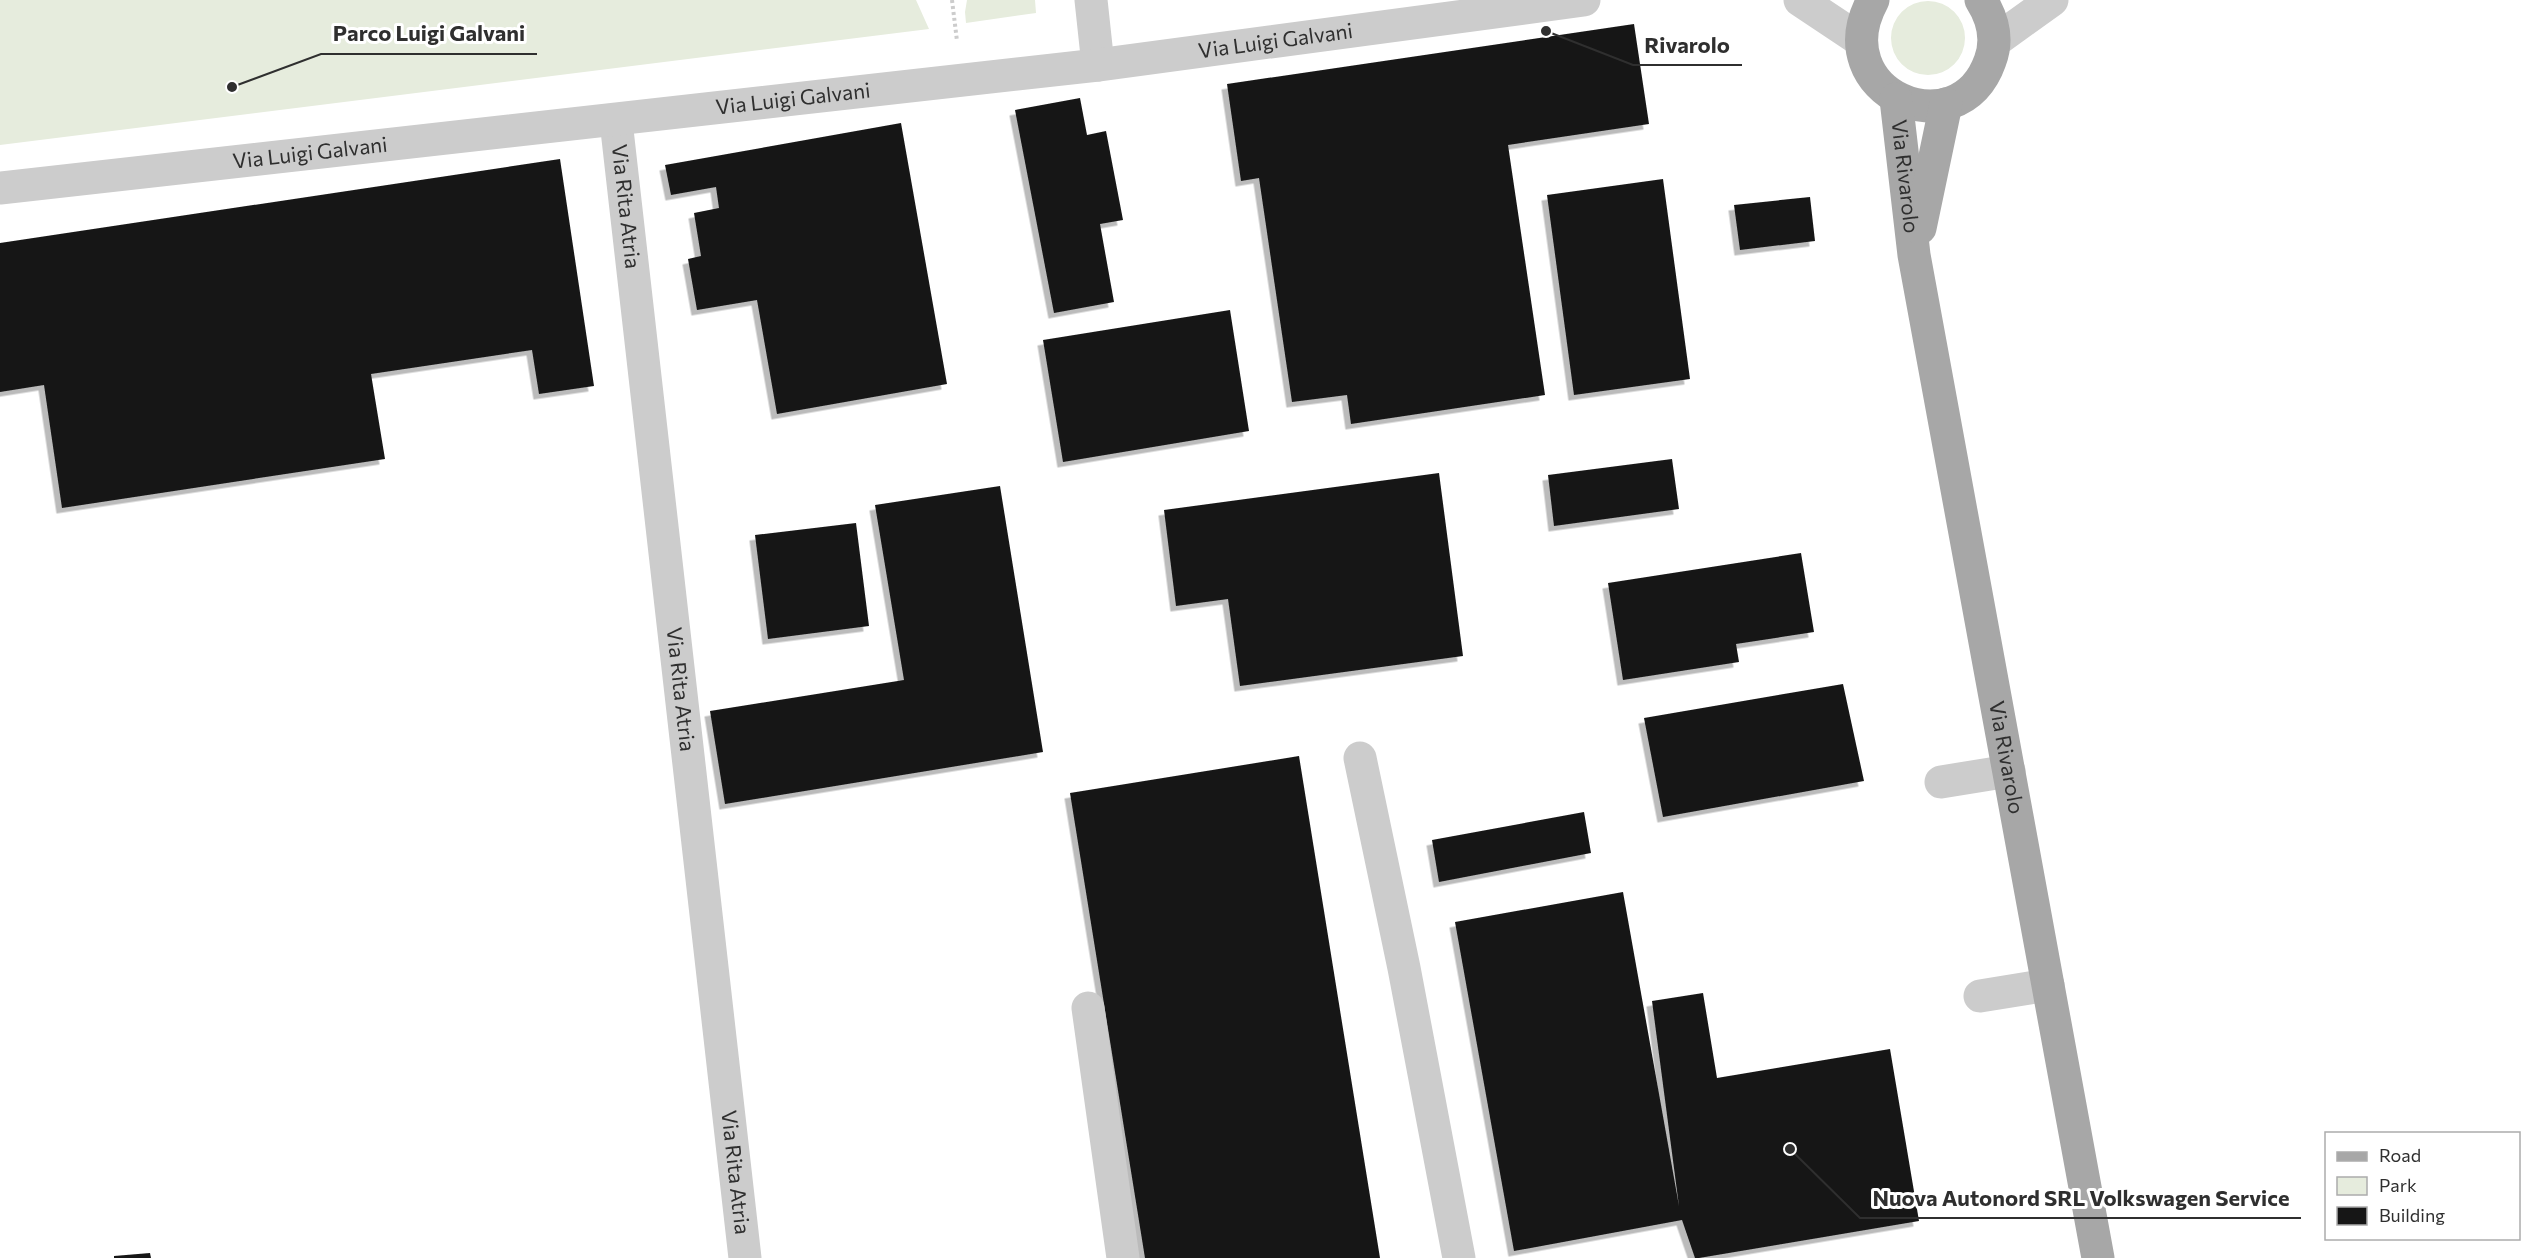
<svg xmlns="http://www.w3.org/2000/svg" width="2538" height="1258" viewBox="0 0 2538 1258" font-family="Commissioner,sans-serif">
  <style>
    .green { fill: #e6ecdd }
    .building { fill: #161616; filter: url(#shadow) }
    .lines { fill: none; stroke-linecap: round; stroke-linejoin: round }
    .path { stroke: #ccc; stroke-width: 4; stroke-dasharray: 3 3; stroke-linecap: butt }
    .minor { stroke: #ccc; stroke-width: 33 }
    .major { stroke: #a7a7a7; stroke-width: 33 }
    .labels { text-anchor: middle; stroke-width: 6; stroke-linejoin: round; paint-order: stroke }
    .street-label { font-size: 21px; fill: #2f2f2f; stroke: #fff }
    .leader { fill: none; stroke: #2f2f2f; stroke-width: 2 }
    .callout-dot { fill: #2f2f2f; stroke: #fff; stroke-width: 2 }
    .callout-label { font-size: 22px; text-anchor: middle; font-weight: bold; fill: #2f2f2f; stroke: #fff; stroke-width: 6; stroke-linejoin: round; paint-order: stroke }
  </style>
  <defs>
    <filter id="shadow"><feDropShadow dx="-5.5" dy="5.5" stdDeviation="0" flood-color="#0004"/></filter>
  </defs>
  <rect width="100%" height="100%" fill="#fff"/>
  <path class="green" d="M0 0H916L929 29 0 145Z
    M967 0H1035L1036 13 966 23 965 12Z
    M1891 38a37 37 0 1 1 74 0a37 37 0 1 1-74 0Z"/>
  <path class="building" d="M1634 24 1649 124 1508 145 1545 395 1351 424 1347 395 1292 402 1259 178 1241 181 1227 84Z
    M1080 98 1087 135 1106 131 1123 220 1100 224 1114 302 1054 313 1015 110Z
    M901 123 947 384 777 414 757 300 697 310 688 259 701 256 694 213 719 208 716 187 671 195 665 165Z
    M560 159 594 386 539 394 532 350 371 374 385 459 62 508 44 385 0 392V243Z
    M1663 179 1690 379 1574 395 1547 195Z
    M1810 197 1815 241 1740 250 1734 205Z
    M1230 310 1249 431 1063 462 1043 340Z
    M1672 459 1679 509 1554 526 1548 475Z
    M1439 473 1463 656 1240 686 1228 599 1176 606 1164 510Z
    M1000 486 1043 752 725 804 710 711 904 680 875 505Z
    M856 523 869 626 768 639 755 535Z
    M1801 553 1814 632 1736 644 1739 662 1623 680 1608 583Z
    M1843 684 1864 781 1663 817 1644 718Z
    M1299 756 1380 1258H1145L1070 793Z
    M1584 812 1591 853 1439 882 1432 840Z
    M1623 892 1679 1206 1652 1001 1703 993 1717 1078 1890 1049 1919 1221 1699 1258H1695L1682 1220 1514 1251 1455 922Z
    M150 1253 151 1258H114V1256Z"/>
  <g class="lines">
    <path class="path" d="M952 0 957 41"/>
    <g class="minor">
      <path d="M1091 0 1098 65"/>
      <path d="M1800 0 1860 40"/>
      <path d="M1995 41 2052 0"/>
      <path id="s1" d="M616 121 745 1258"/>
      <path id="s2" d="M0 188 1098 65 1584 0"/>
      <path d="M1360 758 1404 968 1459 1258"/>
      <path d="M1941 782 2009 771"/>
      <path d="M1980 996 2048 985"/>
      <path d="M1088 1008 1123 1258"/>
    </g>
    <g class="major">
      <path d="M1873 0C1822 93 1958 151 1990 61 1998 40 1993 19 1981 0"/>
      <path id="s3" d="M1896 99 1914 255 2098 1258"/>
      <path d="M1920 228 1946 104"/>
    </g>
  </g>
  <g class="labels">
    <g class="street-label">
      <text dy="7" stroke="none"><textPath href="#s2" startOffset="1284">Via Luigi Galvani</textPath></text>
      <text dy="7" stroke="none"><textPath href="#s2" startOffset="798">Via Luigi Galvani</textPath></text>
      <text dy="7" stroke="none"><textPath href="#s2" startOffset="312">Via Luigi Galvani</textPath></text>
      <text dy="7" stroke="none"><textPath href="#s3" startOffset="78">Via Rivarolo</textPath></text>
      <text dy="7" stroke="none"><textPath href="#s1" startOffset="86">Via Rita Atria</textPath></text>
      <text dy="7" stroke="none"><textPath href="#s1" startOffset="572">Via Rita Atria</textPath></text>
      <text dy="7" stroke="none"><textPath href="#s3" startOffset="668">Via Rivarolo</textPath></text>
      <text dy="7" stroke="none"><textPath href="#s1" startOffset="1058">Via Rita Atria</textPath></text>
    </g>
  </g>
  <path class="leader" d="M232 87L321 54H537M1546 31L1633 65H1742M1790 1149L1860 1218H2301"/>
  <g class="callout-dot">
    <circle cx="232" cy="87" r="6"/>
    <circle cx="1546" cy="31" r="6"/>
    <circle cx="1790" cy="1149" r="6"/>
  </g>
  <g class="callout-label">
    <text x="429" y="41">Parco Luigi Galvani</text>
    <text x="1687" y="53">Rivarolo</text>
    <text x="2081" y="1206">Nuova Autonord SRL Volkswagen Service</text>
  </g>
  <rect x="2325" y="1132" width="195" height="108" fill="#ffffff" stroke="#acacac" stroke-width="1.5"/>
  <rect x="2337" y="1152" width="30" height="9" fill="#a7a7a7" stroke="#acacac" stroke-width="1.5"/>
  <text x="2379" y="1162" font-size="18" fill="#2f2f2f">Road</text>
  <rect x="2337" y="1177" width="30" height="18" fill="#e6ecdd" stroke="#acacac" stroke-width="1.5"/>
  <text x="2379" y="1192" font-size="18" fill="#2f2f2f">Park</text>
  <rect x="2337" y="1207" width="30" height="18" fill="#161616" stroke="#acacac" stroke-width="1.5"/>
  <text x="2379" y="1222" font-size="18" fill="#2f2f2f">Building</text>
</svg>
